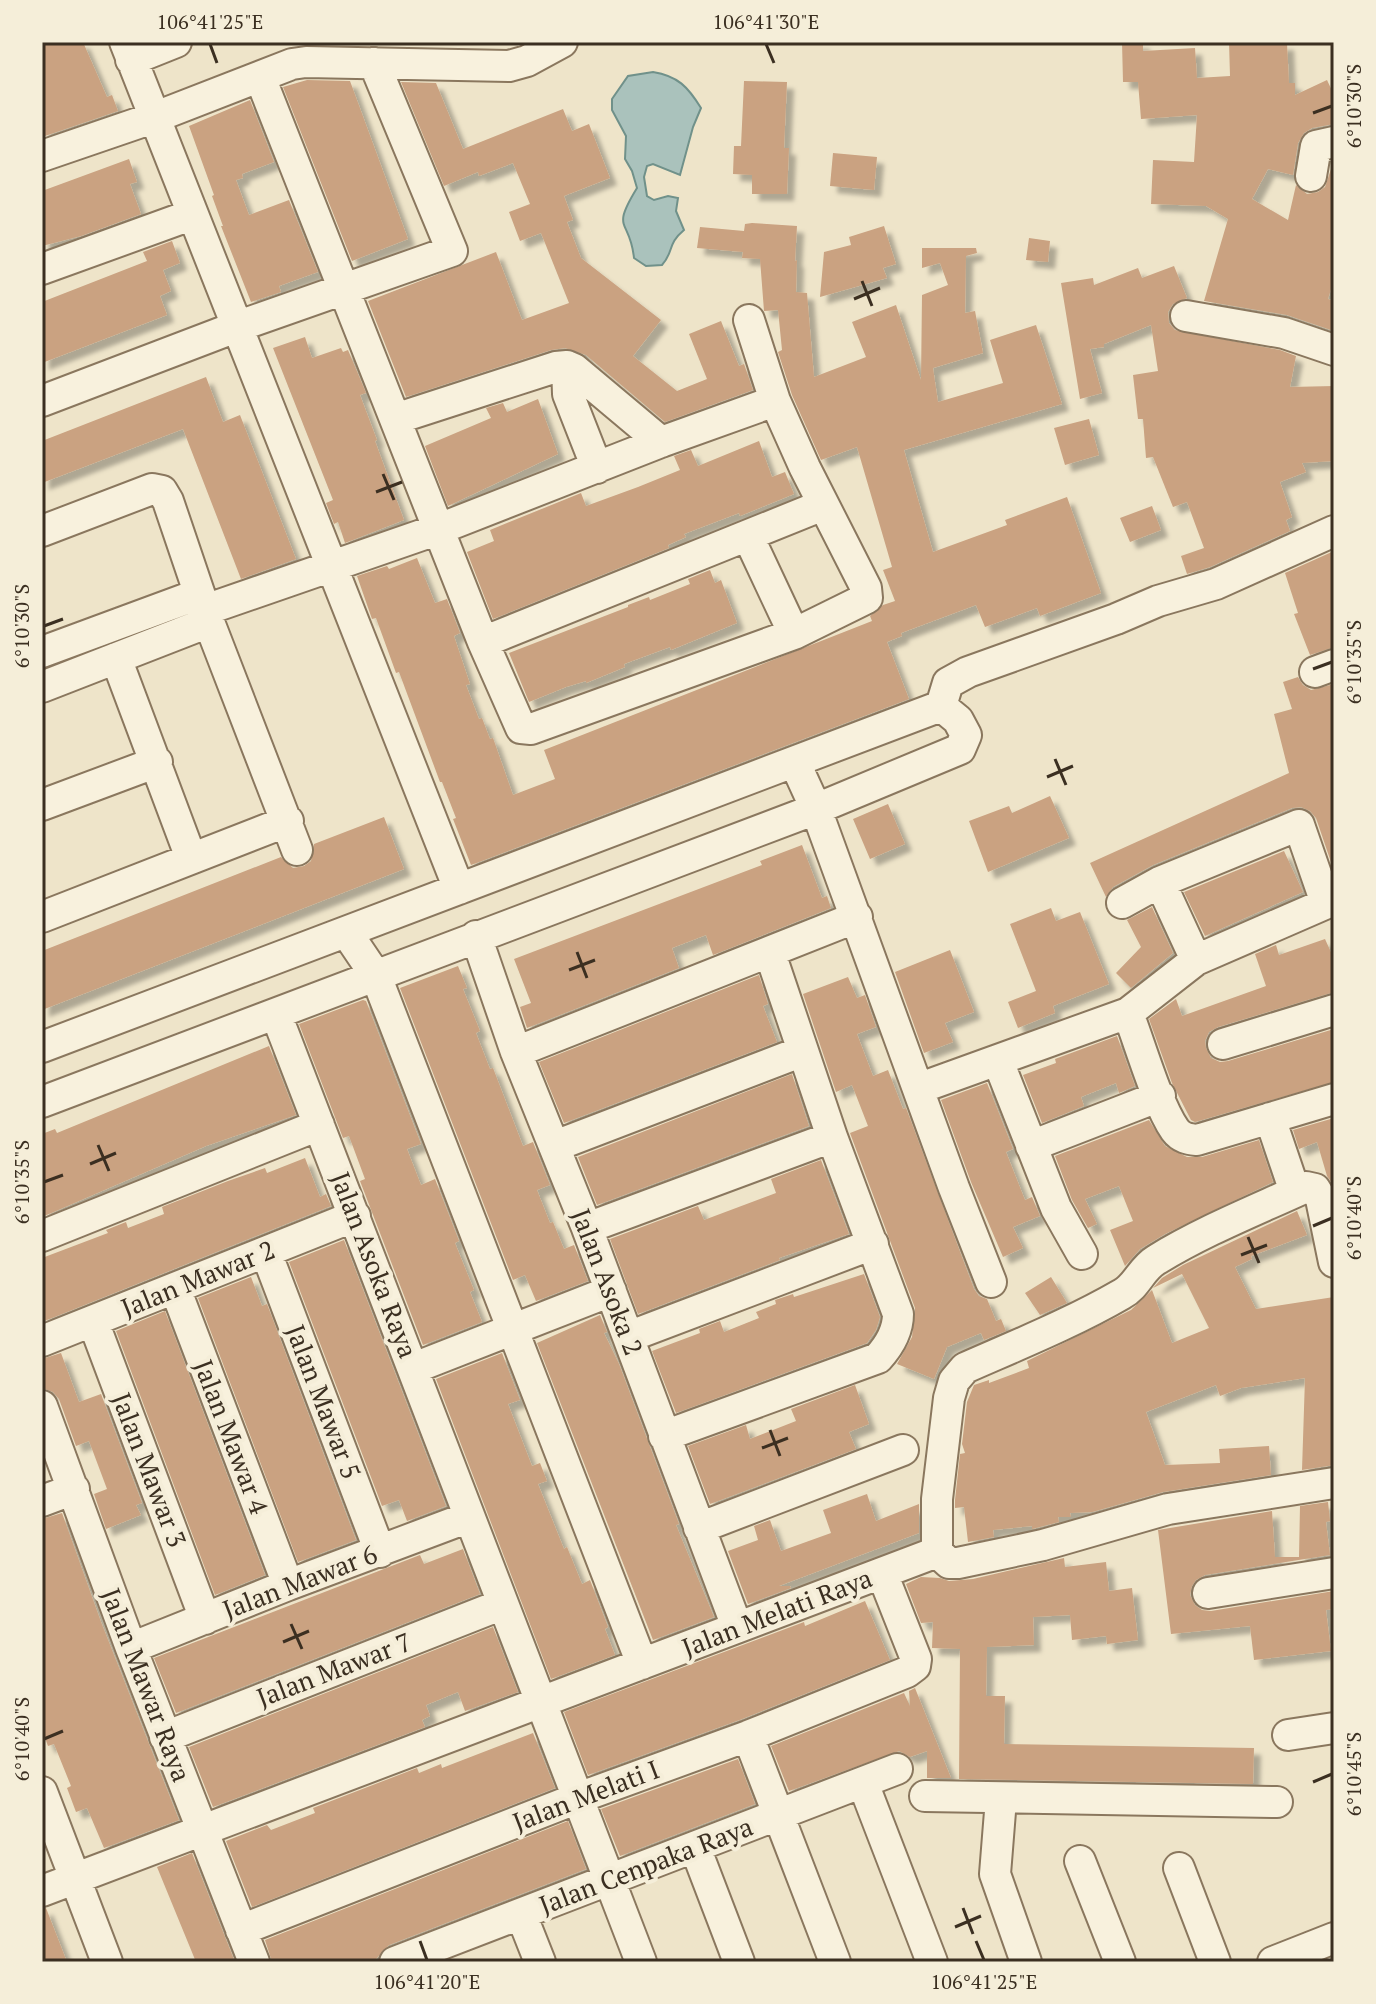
<svg xmlns="http://www.w3.org/2000/svg" width="1376" height="2004" viewBox="0 0 1376 2004" font-family="'PT Serif',serif">
  <style>
    .water { fill: #aac2bc; stroke: #70918a; stroke-width: 2 }
    .building { fill: #caa281; filter: url(#shadow) }
    .lines { fill: none; stroke-linecap: round; stroke-linejoin: round }
    .minor-casing { stroke: #8a775e; stroke-width: 34 }
    .minor { stroke: #f8f1dd; stroke-width: 30 }
    .ticks { fill: none; stroke: #3b2f21; stroke-width: 3 }
    .labels { text-anchor: middle; stroke-width: 8; stroke-linejoin: round; paint-order: stroke }
    .street-label { font-size: 26px; fill: #3b2f21; stroke: #f5eed9 }
    .neatline { fill: none; stroke: #3b2f21; stroke-width: 3 }
    .ticks-label { font-size: 20px; text-anchor: middle; fill: #3b2f21 }
  </style>
  <defs>
    <filter id="shadow"><feDropShadow dx="7" dy="7" stdDeviation="2" flood-color="#0004"/></filter>
  </defs>
  <rect width="100%" height="100%" fill="#eee4c9"/>
  <path class="water" d="M653 72C678 76 688 87 701 108L693 127 680 175 653 164 647 166 644 177 647 196 654 200 668 196 678 198 676 211 684 230C667 244 674 252 662 265L646 266 634 258C630 218 610 232 637 188L632 171 625 159 626 136 612 110V99L628 76Z"/>
  <path class="building" d="M42 42H83L107 97 112 95 118 111 42 137Z
    M1122 42H1143V51L1195 48 1197 78 1230 76 1229 42H1255V45L1287 43 1289 83H1295V95L1327 80 1334 95V124L1312 128 1304 133 1298 143 1293 175 1268 169 1252 199 1288 220 1296 185 1307 194 1318 192 1325 187 1334 160V279L1328 299 1334 301V331L1287 315 1204 301 1228 219 1206 206 1151 204 1153 160 1194 162 1197 115 1141 119 1138 82H1123Z
    M307 80 350 81 408 239 352 261 283 87Z
    M744 81 787 82 784 148H789L787 194H752V175L733 174 734 146H741Z
    M401 82 436 83 463 149 563 109 572 131 589 124 610 178 564 196 573 220 567 222 581 258 661 320 633 356 677 391 707 379 689 334 721 321 739 366 744 364 753 390 665 422 586 355 565 348 551 350 406 397 368 301 496 252 522 320 569 303 541 233 520 241 509 212 530 204 513 163 479 176 478 172 444 186Z
    M250 100 274 162 242 174 243 178 236 180 249 215 289 200 318 272 279 286 281 292 251 302 221 226H223L212 196 214 195 189 126Z
    M833 153 877 157 874 190 830 186Z
    M129 159 137 182 130 184 141 214 81 236 42 246V191Z
    M752 223 797 226 795 261 797 260 796 292 807 293 814 377 866 357 852 322 896 305 921 380 922 295 948 285 940 263 922 268V248H976L977 253 966 256 965 313 975 311 983 353 933 368 938 402 1003 383 990 340 1036 325 1062 404 904 450 933 552 1007 525 1005 520 1067 497 1101 593 1040 616 1037 608 985 627 976 605 901 633 902 636 887 642 909 699 471 865 453 819 456 818 442 782H440L399 672 396 673 376 618 372 619 357 576 387 566 389 569 417 558 435 603 447 599 460 633 454 636 470 684 466 685 479 719 482 718 490 739 493 738 513 795 555 779 544 750 872 621 870 616 883 605 895 601 883 570 892 567 857 447 821 460 792 395 778 352 782 350 778 310 764 311 760 259 742 258 743 252 697 248 700 227 744 231 745 224Z
    M884 226 896 264 883 268 887 278 820 297 824 252 851 245 849 237Z
    M1029 238 1050 241 1048 262 1026 260Z
    M172 241 180 263 163 270 171 291 160 296 167 315 42 363V302L147 261 143 252Z
    M1174 266 1187 298 1173 304 1168 312 1169 323 1175 330 1280 350 1296 356 1290 387 1334 386V461L1302 463 1306 472 1280 482 1292 517 1286 520 1290 531 1210 567 1187 574 1181 556 1204 548 1187 502 1173 507 1153 457 1146 458 1143 419H1138L1133 375 1158 371 1151 325 1104 344V347L1090 349 1102 393 1080 399 1061 283 1093 278 1094 285 1138 268 1142 278Z
    M305 337 312 358 341 348 343 352 348 350 366 393 360 395 377 440 375 441 404 520 345 543 338 522 334 524 326 503 333 500 273 348Z
    M206 377 223 422 240 415 296 559 241 579 183 429 42 483V441Z
    M538 399 558 454 448 506 425 446 491 418 486 408 503 403 507 412Z
    M1089 419 1099 455 1065 465 1054 428Z
    M759 441 772 477 785 472 794 494 740 516 739 513 684 534 686 537 668 545 669 548 493 619 467 552 494 541 490 530 581 493 586 506 638 487 680 470 674 456 691 450 698 466Z
    M1152 506 1161 530 1130 542 1120 518Z
    M1334 551V647L1310 655 1294 614 1298 613 1285 573Z
    M710 570 715 583 721 580 737 623 671 650 670 647 624 664 625 667 586 683V681L566 687 529 702 509 653 628 607V605L649 597 650 600 690 584 688 579Z
    M1298 677 1303 685 1311 690 1334 684V871L1316 818 1310 811 1301 807 1292 808 1153 865 1113 887 1106 897 1090 863 1289 773 1274 714 1292 709 1283 682Z
    M1050 796 1069 838 988 872 969 821 1009 806 1012 813Z
    M888 804 905 844 870 859 853 819Z
    M384 817 404 869 42 1010V951L281 857 293 868 304 866 311 861 314 844Z
    M802 845 822 898 827 896 831 908 713 955 706 935 672 948 679 968 527 1028 520 1007 531 1003 514 959 762 865 760 861Z
    M1284 851 1303 892 1205 936 1184 892Z
    M1152 907 1173 953 1131 988 1116 973 1141 947 1127 920Z
    M1051 908 1056 921 1080 912 1109 984 1053 1006 1055 1013 1018 1028 1008 1002 1036 991 1010 924Z
    M1325 939 1334 959V992L1218 1027 1209 1032 1205 1041 1206 1048 1211 1058 1220 1062 1228 1061 1334 1029V1082L1195 1122 1191 1120 1172 1083 1149 1019 1176 999 1182 1016 1266 986 1255 954 1276 945 1279 955Z
    M950 950 974 1012 945 1023 953 1042 924 1053 895 972Z
    M458 966 467 988 463 989 480 1031 476 1033 490 1069 493 1068 523 1146 533 1142 550 1185 537 1190 550 1223 553 1222 564 1249 574 1245 588 1281 536 1301 525 1275 513 1280 400 988Z
    M759 975 768 1004 763 1006 777 1042 564 1123 539 1062Z
    M848 977 857 998 865 995 876 1027 857 1034 873 1076 888 1070 903 1109 906 1108 974 1289 979 1296 987 1299 996 1321 1001 1319 1006 1331 984 1340 981 1333 947 1347 934 1379 897 1364 912 1337 915 1308 850 1133 868 1126 852 1085 836 1092 803 994Z
    M363 1000 366 1001 421 1144 407 1149 421 1185 435 1179 459 1241 455 1243 474 1290 470 1292 482 1322 423 1345 360 1181 365 1179 349 1136 343 1138 299 1024Z
    M1117 1036 1135 1086 1119 1093 1116 1083 1081 1097 1084 1106 1042 1123 1023 1075 1056 1063 1055 1059Z
    M269 1046 296 1115 206 1146 42 1217V1134L55 1129 57 1133Z
    M792 1074 809 1126 597 1205 578 1157Z
    M987 1083 1013 1149 1006 1152 1025 1200 1032 1197 1040 1216 1013 1227 1023 1248 1003 1257 971 1182 941 1100Z
    M1334 1118V1182L1332 1183 1327 1176 1317 1142 1299 1149 1293 1130Z
    M1149 1120 1165 1146 1187 1157H1202L1259 1140 1273 1182 1165 1234 1140 1249 1125 1266 1110 1230 1133 1221 1119 1186 1085 1199 1097 1224 1088 1228 1072 1200 1055 1156Z
    M305 1158 320 1197 326 1194 331 1206 42 1322V1258L108 1233 106 1230 126 1222 128 1228 164 1214 162 1207 228 1181 265 1168 267 1173Z
    M821 1160 849 1234 779 1258 780 1260 638 1314 610 1239 698 1206 704 1220 776 1193 771 1179Z
    M1297 1211 1307 1235 1251 1256 1252 1259 1235 1267 1256 1309 1334 1297V1465L1302 1470 1305 1378 1241 1388 1220 1396 1216 1385 1146 1412 1165 1465 1220 1463 1219 1449 1269 1446 1271 1475 1163 1492 1092 1512 1070 1513 1071 1517H1058L1059 1522 1032 1529V1526L993 1530 994 1537 968 1542 964 1507 955 1508V1500L960 1454 965 1453 962 1444 967 1402 974 1385 989 1380V1383L1029 1368 1027 1361 1131 1310 1152 1290 1172 1343 1209 1328 1182 1274 1153 1288 1162 1278 1183 1265Z
    M344 1240 446 1506 407 1521 399 1500 382 1506 289 1262Z
    M864 1274 880 1317 876 1330 867 1343 676 1413 652 1351 700 1333 699 1329 720 1321 724 1332 759 1318 756 1312 776 1304 775 1300 793 1294 794 1297Z
    M251 1277 262 1306 267 1304 356 1540 298 1562 198 1298Z
    M1051 1277 1067 1303 1040 1315 1025 1293Z
    M165 1311 265 1575 215 1595 116 1331Z
    M600 1315 607 1332 604 1333 619 1364 679 1524 676 1525 714 1617 653 1640 537 1343Z
    M61 1353 79 1402 101 1394 142 1503 136 1505 141 1515 106 1529 94 1494 107 1489 89 1441 76 1446 59 1399 53 1392 42 1388V1359Z
    M502 1353 520 1400 508 1404 532 1466 540 1463 547 1481 538 1484 564 1549 567 1547 582 1584 590 1580 608 1627 605 1629 615 1655 551 1679 436 1379Z
    M855 1385 869 1424 849 1432 856 1449 710 1504 688 1446 746 1425 750 1439 796 1421 791 1409Z
    M867 1494 876 1521 919 1504V1533L779 1586H790L791 1588 748 1604 728 1551 758 1540 754 1526 770 1520 781 1551 831 1533 823 1510Z
    M1328 1502 1330 1521 1326 1522 1330 1555 1205 1575 1196 1580 1192 1586 1190 1595 1195 1605 1202 1610 1211 1611 1334 1591V1609L1326 1610 1331 1651 1254 1660 1250 1626 1171 1634 1158 1530 1272 1511 1275 1557H1299L1300 1506Z
    M62 1513 101 1622 179 1820 104 1848 87 1808 76 1812 67 1788 71 1786 54 1744 48 1746 42 1730V1519Z
    M463 1549 480 1594 176 1713 154 1658 420 1555 424 1564Z
    M1064 1558 1065 1567 1106 1562 1109 1591 1132 1588 1138 1640 1107 1644 1106 1636 1072 1640 1070 1615 1033 1617 1034 1645 987 1647 986 1696H1005L1004 1744 1254 1748 1253 1784 959 1779 960 1649 932 1648 933 1622 921 1623 906 1584 921 1577 940 1578 949 1581 973 1579Z
    M865 1601 890 1660 742 1719 588 1775 564 1712 804 1622 805 1626Z
    M493 1627 518 1692 465 1711 458 1692 426 1705 430 1716 422 1720 425 1727 213 1807 189 1747Z
    M915 1688 951 1778H927V1751L910 1757 899 1751 789 1791 771 1746 904 1693 910 1706 909 1691Z
    M533 1733 555 1788 252 1907 226 1841 267 1825 271 1830 315 1813 313 1808 417 1768 419 1773 441 1764 442 1768Z
    M738 1759 755 1804 620 1856 601 1809Z
    M568 1821 586 1869 389 1945 373 1962H272L265 1940Z
    M192 1853 225 1937 235 1962H196L157 1867Z
    M46 1908 67 1962H42V1909Z"/>
  <g class="lines">
    <defs>
      <path id="minor" d="M125 42 459 889
        M131 60 176 42
        M260 77 483 642 521 728 531 729 794 634 867 598 866 588 805 468 775 401 749 320
        M42 156 153 118 292 64 306 62 509 66 527 61 562 42
        M1311 176 1316 146 1334 142
        M42 269 191 215
        M1186 316 1284 333 1334 350
        M567 366 568 394 597 468
        M42 401 236 327 452 251 374 63
        M395 419 556 367 567 366 574 369 661 442
        M42 531 152 489 162 491 168 501 209 622 297 850
        M748 536 794 634
        M205 610 439 529 661 442 775 401
        M483 642 823 505
        M42 652 199 594
        M116 658 191 858
        M1315 672 1334 665
        M42 687 209 622
        M941 706 948 683 968 672 1116 619 1158 601 1216 584 1334 531
        M795 763 816 809 954 1188 991 1282
        M42 805 157 762
        M1160 882 1196 960
        M1122 903 1160 882 1299 825 1326 903
        M42 917 288 821
        M347 933 376 976 642 1664
        M476 936 516 1052 587 1228 737 1627
        M1128 1013C1140 1044 1157 1104 1175 1130 1181 1138 1188 1139 1197 1140L1334 1099
        M276 1014 641 1962
        M1223 1044 1334 1010
        M42 1047 941 706
        M516 1052 857 917
        M998 1061 1056 1208 1082 1254
        M920 1088 1128 1013 1196 960 1334 900
        M42 1102 816 809 960 749 966 735 958 720 941 706
        M1270 1118 1295 1192
        M555 1146 803 1051
        M1031 1146 1160 1096
        M587 1228 832 1137
        M42 1236 319 1125
        M266 1252 380 1552
        M175 1288 288 1585
        M93 1321 205 1619
        M628 1337 873 1244
        M42 1341 355 1216
        M414 1368 611 1291
        M42 1406 131 1648 254 1962
        M664 1436 878 1358C889 1346 898 1330 898 1314L832 1137 770 953
        M42 1501 74 1489
        M699 1528 903 1450
        M937 1552V1499L949 1398 954 1381 965 1368C1017 1345 1072 1323 1122 1294 1137 1286 1141 1269 1156 1260 1203 1231 1256 1210 1306 1187L1315 1189 1321 1199 1334 1262
        M937 1552 949 1563H958L1043 1545 1168 1509 1334 1483
        M1208 1593 1334 1573
        M131 1648 288 1585 469 1517
        M1288 1735 1334 1728
        M748 1736 835 1962
        M165 1737 503 1604
        M863 1783 932 1962
        M42 1792 107 1962
        M925 1796 1277 1802
        M1001 1799 995 1874 1026 1962
        M695 1847 739 1962
        M1080 1861 1120 1962
        M1179 1868 1215 1962
        M42 1891 937 1552
        M521 1914 540 1962
        M241 1930 578 1798 748 1736 907 1672 915 1666 916 1659 882 1573
        M395 1962 897 1769
        M1273 1962 1334 1938"/>
    </defs>
    <use href="#minor" class="minor-casing"/>
    <use href="#minor" class="minor"/>
  </g>
  <path class="ticks" d="M210 44 217 63M766 44 774 63M1313 113 1332 106M862 281 872 306M854 299 880 288M383 474 394 500M376 492 402 482M44 626 63 619M1313 669 1332 662M1055 759 1066 785M1047 777 1073 766M577 952 587 978M569 970 595 960M98 1145 109 1171M90 1164 116 1153M44 1182 63 1175M1313 1226 1332 1218M1248 1237 1259 1263M1241 1255 1267 1245M770 1430 780 1456M762 1448 788 1438M291 1624 302 1649M283 1642 309 1631M44 1739 63 1731M1313 1782 1332 1774M963 1908 973 1934M955 1927 981 1916M420 1941 427 1960M976 1941 984 1960"/>
  <g class="labels">
    <g class="street-label">
      <text transform="translate(374 1265) rotate(69)" y="9">Jalan Asoka Raya</text>
      <text transform="translate(198 1279) rotate(-22)" y="9">Jalan Mawar 2</text>
      <text transform="translate(607 1282) rotate(69)" y="9">Jalan Asoka 2</text>
      <text transform="translate(323 1402) rotate(69)" y="9">Jalan Mawar 5</text>
      <text transform="translate(231 1437) rotate(69)" y="9">Jalan Mawar 4</text>
      <text transform="translate(149 1470) rotate(69)" y="9">Jalan Mawar 3</text>
      <text transform="translate(300 1582) rotate(-21)" y="9">Jalan Mawar 6</text>
      <text transform="translate(777 1613) rotate(-21)" y="9">Jalan Melati Raya</text>
      <text transform="translate(334 1670) rotate(-21)" y="9">Jalan Mawar 7</text>
      <text transform="translate(146 1685) rotate(69)" y="9">Jalan Mawar Raya</text>
      <text transform="translate(586 1796) rotate(-21)" y="9">Jalan Melati I</text>
      <text transform="translate(646 1866) rotate(-21)" y="9">Jalan Cenpaka Raya</text>
    </g>
  </g>
  <rect width="1376" height="2004" fill="none" stroke="#f5eed9" stroke-width="88"/>
  <rect x="44" y="44" width="1288" height="1916" class="neatline"/>
  <g class="ticks-label">
    <text x="210" y="29">106°41'25"E</text>
    <text x="766" y="29">106°41'30"E</text>
    <text transform="translate(1354 106) rotate(-90)" y="7">6°10'30"S</text>
    <text transform="translate(22 626) rotate(-90)" y="7">6°10'30"S</text>
    <text transform="translate(1354 662) rotate(-90)" y="7">6°10'35"S</text>
    <text transform="translate(22 1182) rotate(-90)" y="7">6°10'35"S</text>
    <text transform="translate(1354 1218) rotate(-90)" y="7">6°10'40"S</text>
    <text transform="translate(22 1739) rotate(-90)" y="7">6°10'40"S</text>
    <text transform="translate(1354 1774) rotate(-90)" y="7">6°10'45"S</text>
    <text x="427" y="1989">106°41'20"E</text>
    <text x="984" y="1989">106°41'25"E</text>
  </g>
</svg>
